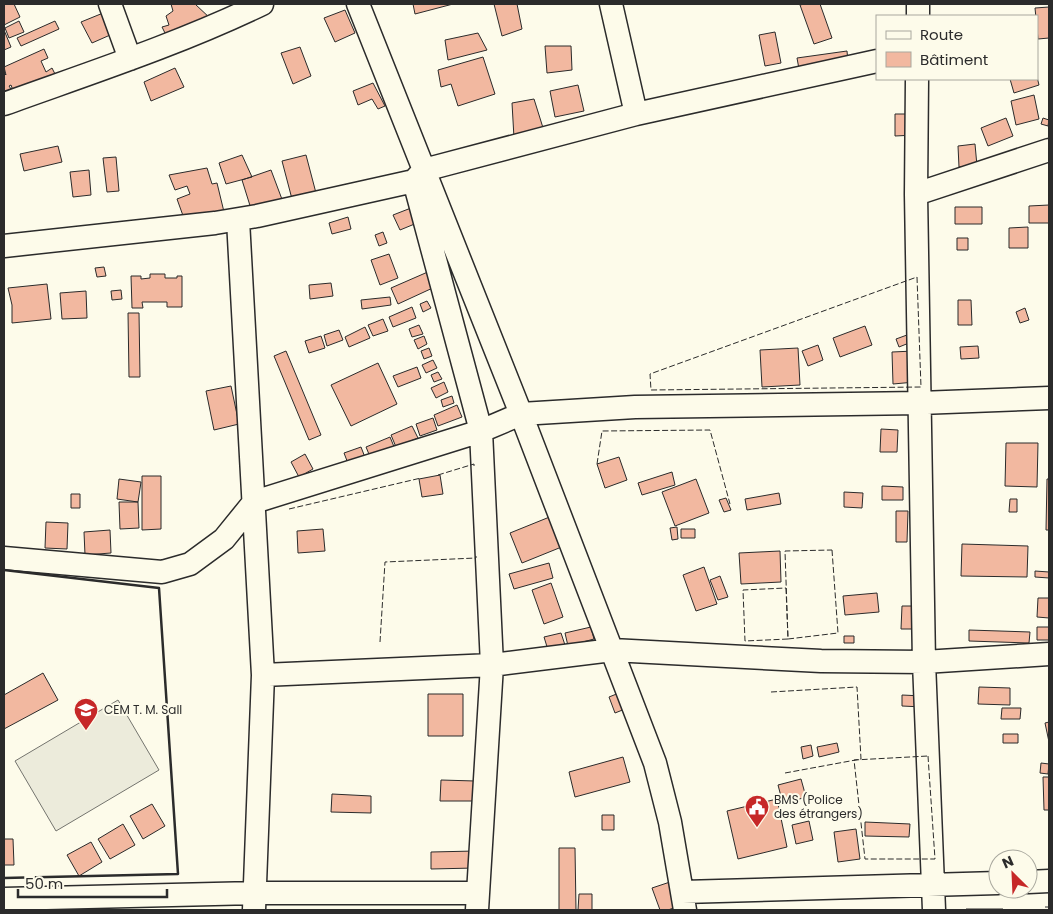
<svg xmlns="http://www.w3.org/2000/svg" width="1053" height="914" viewBox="0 0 1053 914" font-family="Poppins,sans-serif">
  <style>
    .pitch { fill: #ecebdb; stroke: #74746e }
    .building { fill: #f2b8a0; stroke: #2b2b2b }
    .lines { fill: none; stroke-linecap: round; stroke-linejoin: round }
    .minor-casing { stroke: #2b2b2b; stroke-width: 25 }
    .minor { stroke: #fdfbea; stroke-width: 22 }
    .fence { stroke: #2b2b2b; stroke-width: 1; stroke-dasharray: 6 2.5; stroke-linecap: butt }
    .wall { stroke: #2b2b2b; stroke-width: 2.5 }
    .labels { text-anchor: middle; stroke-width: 4; stroke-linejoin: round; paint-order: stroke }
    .poi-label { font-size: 12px; fill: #2b2b2b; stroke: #fdfbea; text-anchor: start }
  </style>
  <rect width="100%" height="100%" fill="#fdfbea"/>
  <path class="pitch" d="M118 700 159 770 56 831 15 761Z"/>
  <path class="building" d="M4 4H14L20 17 4 25Z
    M171 4H195L211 19 167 37 162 27 169 25 166 16 173 11Z
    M413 4H453L415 14Z
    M494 4H517L522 29 502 36Z
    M804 4H820L832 38 814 44 800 5Z
    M1049 7V38L1038 39 1035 8Z
    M345 10 355 33 335 42 324 18Z
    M108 11 117 32 92 43 81 22Z
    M19 21 24 32 9 38 5 28Z
    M55 21 59 29 21 46 17 38Z
    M4 30 11 47 4 50Z
    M775 32 781 63 765 66 759 35Z
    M478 33 487 50 448 60 445 40Z
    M545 46H571L572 70 547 73Z
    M300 47 311 76 293 84 281 53Z
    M44 49 48 58 41 61 46 72 52 68 57 78 15 96 11 85 9 86 11 89 4 92V73L6 75 4 67Z
    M847 51 848 62 799 69 797 58Z
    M483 57 495 94 458 106 451 84 441 87 438 70Z
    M175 68 184 87 151 101 144 82Z
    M1037 77 1039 85 1014 93 1010 79H1037Z
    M373 83 385 106 378 109 372 99 358 105 353 91Z
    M578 85 584 111 555 117 550 91Z
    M1034 95 1039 119 1016 125 1011 101Z
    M534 99 544 131 514 138 512 103Z
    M895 114H915V135L895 136Z
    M1006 118 1013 136 988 146 981 128Z
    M1043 118 1049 120 1048 126 1041 124Z
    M975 144 977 166 959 167 958 146Z
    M58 146 62 162 24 171 20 154Z
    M242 155 252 177 226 184 219 163Z
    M306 155 316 193 292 199 282 161Z
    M116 157 119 191 107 192 103 158Z
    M207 168 212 184 217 183 225 216 186 224 177 199 190 194 187 186 175 190 169 175Z
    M89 170 91 195 73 197 70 172Z
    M271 170 283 202 252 212 242 180Z
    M1049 205V223H1029V206Z
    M955 207H982V224H955Z
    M411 208 417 223 400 230 393 215Z
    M348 217 351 229 332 234 329 223Z
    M1028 227V248H1009V228Z
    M383 232 387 243 379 246 375 235Z
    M957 238H968V250H957Z
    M389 254 398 278 380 285 371 260Z
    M104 267 106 276 97 277 95 268Z
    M430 271 437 286 398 304 391 288Z
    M150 274H165V278H177V276H182V307H167V302H142L143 308H132L131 276H141V279L150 278Z
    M331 283 333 296 310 299 309 285Z
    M47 284 51 319 12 323V305L8 288Z
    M121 290 122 299 112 300 111 291Z
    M86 291 87 318 62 319 60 293Z
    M390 297 391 305 362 309 361 300Z
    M958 300H971L972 325H958Z
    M427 301 431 308 423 312 420 304Z
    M412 307 416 318 393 327 389 317Z
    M1025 308 1029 320 1020 323 1016 312Z
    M128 313H139L140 377H129Z
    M383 319 388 331 373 336 368 325Z
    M419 325 423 334 412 337 409 329Z
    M865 326 872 345 840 357 833 338Z
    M365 327 370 338 349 347 345 337Z
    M339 330 343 340 327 346 324 335Z
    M907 335 909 343 899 347 896 339Z
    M321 336 325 348 309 353 305 341Z
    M424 336 427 344 418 349 414 340Z
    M818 345 823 360 808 366 802 351Z
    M978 346 979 358 961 359 960 347Z
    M429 348 432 356 424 359 421 351Z
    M798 348 800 385 762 387 760 350Z
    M286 351 321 435 309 440 274 356Z
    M914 351 915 382 893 384 892 352Z
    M433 360 437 368 426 373 422 365Z
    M378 363 397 404 351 426 331 385Z
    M417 367 421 378 398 387 393 376Z
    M438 372 442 379 434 382 431 375Z
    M444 382 448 392 436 398 431 388Z
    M231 386 239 424 214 430 206 391Z
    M452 396 454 403 443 407 441 400Z
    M457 405 462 417 438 426 434 415Z
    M433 418 437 430 420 436 416 424Z
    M412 426 418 438 396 447 391 435Z
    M881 429 898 430 897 452H880Z
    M390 437 395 449 371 459 366 447Z
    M1006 443H1038L1037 487 1005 486Z
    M361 447 366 460 349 466 344 453Z
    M305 454 313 469 299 477 291 462Z
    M619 457 627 480 605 488 597 464Z
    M672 472 675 485 642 495 638 483Z
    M440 475 443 494 422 497 419 479Z
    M142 476H161V529L142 530Z
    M119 479 141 482 138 502 117 499Z
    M696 479 709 513 675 526 662 492Z
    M1047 479H1049V530H1046Z
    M882 486 903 487V500H882Z
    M844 492 863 493 862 508 844 507Z
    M779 493 781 504 747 510 745 499Z
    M71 494H80V508H71Z
    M726 498 731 510 724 512 719 500Z
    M1010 499H1017V512H1009Z
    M119 502H138L139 528 120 529Z
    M896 511H908L907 542H896Z
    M552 516 564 546 522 563 510 533Z
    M46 522 68 523 67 549 45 548Z
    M677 527 678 539 672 540 670 528Z
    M323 529 325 551 298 553 297 531Z
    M681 529H695V538H681Z
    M110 530 111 553 85 555 84 532Z
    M962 544 1028 546 1027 577 961 576Z
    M780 551 781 582 741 584 739 553Z
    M549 563 553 578 514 589 509 574Z
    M704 567 717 604 696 611 683 575Z
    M1035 571 1049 572V578L1035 577Z
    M720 576 728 597 718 600 710 580Z
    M551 583 563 617 544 624 532 590Z
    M877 593 879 612 845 615 843 596Z
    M1038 598H1049V618L1037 617Z
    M902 606H913V629H901Z
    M591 627 594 639 568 646 565 633Z
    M1037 627H1049V640H1037Z
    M969 630 1030 632 1029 643 969 641Z
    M561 633 565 645 548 650 544 637Z
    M844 636H854V643H844Z
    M43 673 58 700 4 729V695Z
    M979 687 1010 688V705L978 704Z
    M624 691 630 707 615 713 609 697Z
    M428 694H463V736H428Z
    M902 695 923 696V707L902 706Z
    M1002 708H1021L1020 719H1001Z
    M1049 722V742L1045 723Z
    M1003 734H1018V743H1003Z
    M837 743 839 752 819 757 817 747Z
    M811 745 813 756 803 759 801 747Z
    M623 757 630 782 575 797 569 772Z
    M1041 763 1049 764 1048 774 1040 773Z
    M1043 777H1049V810H1044Z
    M801 779 806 797 783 804 778 785Z
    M441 780 475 781V801H440Z
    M332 794 371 796V813L331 812Z
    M777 799 787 847 738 859 727 811Z
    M152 804 165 826 143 839 130 816Z
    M602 815H614V830H602Z
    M809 821 813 840 796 844 792 825Z
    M865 822 910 824 909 837 865 836Z
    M123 824 135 845 110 859 98 839Z
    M856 829 860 859 838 862 834 832Z
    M4 839H13L14 865H4Z
    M91 842 102 862 79 876 67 855Z
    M559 848H575L576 910H559Z
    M475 851V868L431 869V852Z
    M670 882 679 906 668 910H660L652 888Z
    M579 894H592V910H578Z
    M966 909H1003V910H966Z"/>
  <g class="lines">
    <defs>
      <path id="minor" d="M110 4 130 59
        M358 4 521 414 655 763 670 822 685 910
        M611 4 636 114
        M918 16V4
        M917 79 916 194 924 662 934 910
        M4 104C90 73 179 44 262 4
        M414 181 481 431 492 665 477 910
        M916 194 1049 150
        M238 220 263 675 254 910
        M4 246 215 223 257 216 414 181 424 170 636 114 877 61
        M4 558 162 572 190 564 224 539 254 502 481 431 521 414 635 407 920 403 1049 398
        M263 675 492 665 612 650 821 661 924 662 1049 654
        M1028 882 1049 881
        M683 892 998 883
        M4 899 256 893H478"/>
    </defs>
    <use href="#minor" class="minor-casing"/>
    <use href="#minor" class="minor"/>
    <path class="fence" d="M917 277 921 387 651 390 650 374Z
      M597 464 602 431 710 430 730 504
      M438 475 474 464V466
      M289 509 421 478
      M832 550 838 633 788 639 785 551Z
      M786 588 788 639 745 641 743 590Z
      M380 642 385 562 476 558V556
      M771 692 857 687 861 759 785 773
      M928 756 935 859H865L854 760Z
      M1045 907H1049"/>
    <path class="wall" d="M4 570 159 588 178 874 4 878"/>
  </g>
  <defs>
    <symbol id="school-pin" viewBox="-11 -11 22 30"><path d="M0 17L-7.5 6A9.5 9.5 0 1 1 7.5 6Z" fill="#c62828" stroke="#fdfbea"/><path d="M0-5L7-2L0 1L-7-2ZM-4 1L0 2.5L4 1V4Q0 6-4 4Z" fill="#fff"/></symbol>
    <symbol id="civic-pin" viewBox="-11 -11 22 30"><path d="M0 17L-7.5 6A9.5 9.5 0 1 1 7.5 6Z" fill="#c62828" stroke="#fdfbea"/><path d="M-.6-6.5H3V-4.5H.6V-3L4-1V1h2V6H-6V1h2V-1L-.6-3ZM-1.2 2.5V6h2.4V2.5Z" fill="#fff"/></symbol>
  </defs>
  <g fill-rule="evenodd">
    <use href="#school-pin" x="72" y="696" width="28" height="38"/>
    <use href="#civic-pin" x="743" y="793" width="28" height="38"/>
  </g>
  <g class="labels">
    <g class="poi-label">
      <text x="104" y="714">CEM T. M. Sall</text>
      <text x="774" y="804">BMS (Police<tspan x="774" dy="14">des étrangers)</tspan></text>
    </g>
  </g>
  <rect width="1053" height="914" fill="none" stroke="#2b2b2b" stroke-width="10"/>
  <rect x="876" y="15" width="162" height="65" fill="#fdfbea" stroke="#a9a89e"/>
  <rect x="886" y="31" width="25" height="8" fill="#fdfbea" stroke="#a9a89e"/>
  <text x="920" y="40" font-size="15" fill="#2b2b2b">Route</text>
  <rect x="886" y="52" width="25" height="15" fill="#f2b8a0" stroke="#a9a89e"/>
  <text x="920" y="65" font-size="15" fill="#2b2b2b">Bâtiment</text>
  <g transform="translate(1013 874) rotate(336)"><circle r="24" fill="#fdfbea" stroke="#a9a89e"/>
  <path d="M0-4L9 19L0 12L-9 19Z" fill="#c62828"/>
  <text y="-8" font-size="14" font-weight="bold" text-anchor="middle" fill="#2b2b2b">N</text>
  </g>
  <path d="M18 889v8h149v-8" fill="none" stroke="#2b2b2b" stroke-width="2.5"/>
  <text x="25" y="889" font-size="15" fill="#2b2b2b" stroke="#fdfbea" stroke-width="4" paint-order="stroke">50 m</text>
</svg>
